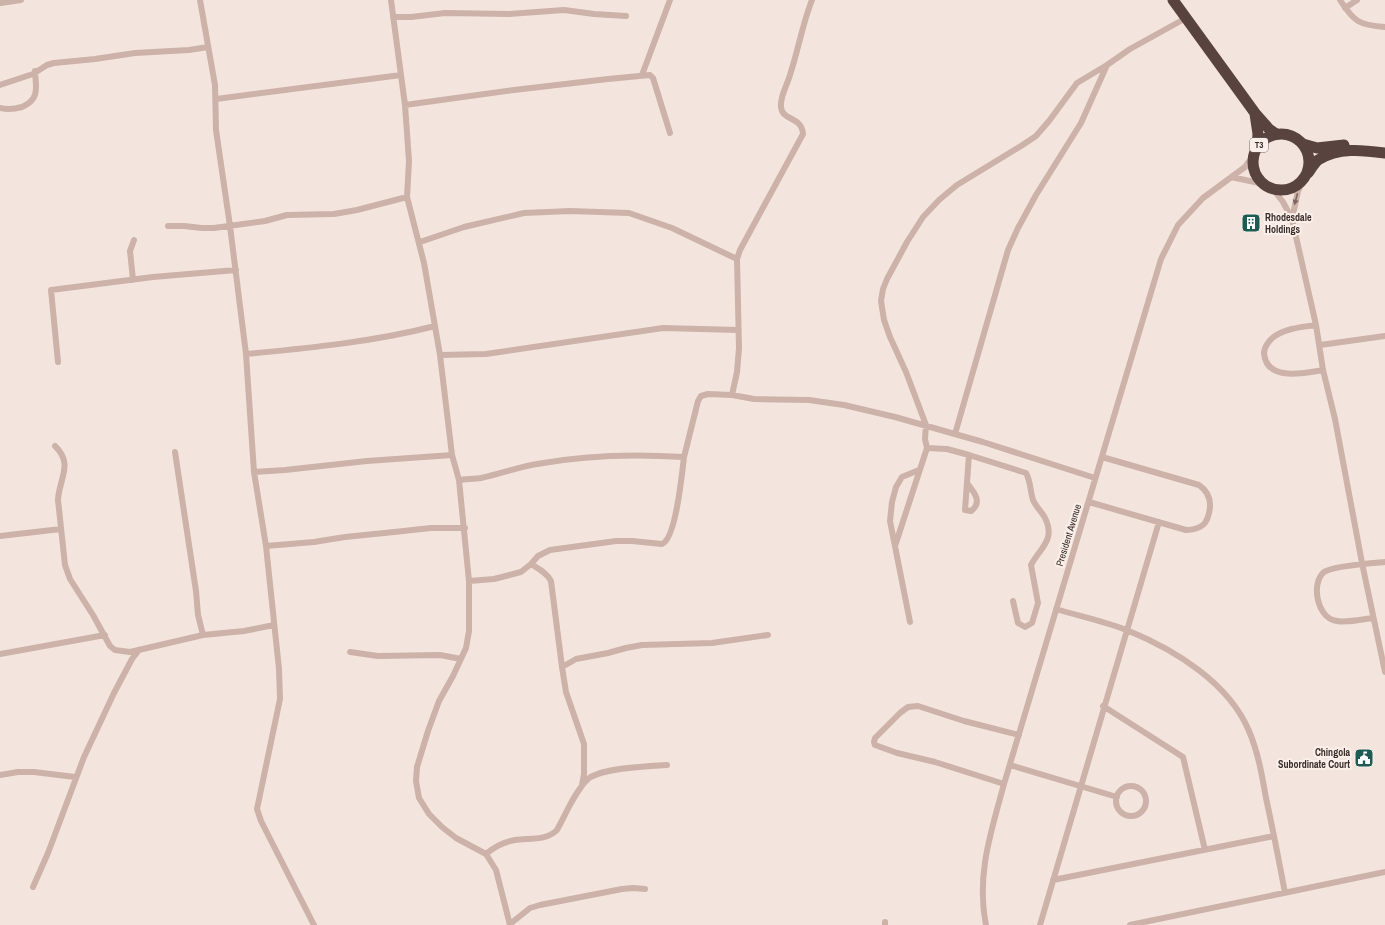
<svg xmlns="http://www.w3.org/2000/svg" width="1385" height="925" viewBox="0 0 1385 925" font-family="'Archivo Narrow',sans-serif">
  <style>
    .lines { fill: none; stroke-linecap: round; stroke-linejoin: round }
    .street { stroke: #ccb2a8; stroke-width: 6 }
    .highway { stroke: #59433f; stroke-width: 11 }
    .oneway { fill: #7b6862 }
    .labels { text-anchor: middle; stroke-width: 4; stroke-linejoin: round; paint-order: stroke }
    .shield { fill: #faf0e9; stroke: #726662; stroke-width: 1 }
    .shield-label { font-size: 9px; font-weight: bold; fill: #382b28 }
    .poi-label { font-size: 10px; font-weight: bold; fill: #382b28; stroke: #faf0e9; text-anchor: start }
    .street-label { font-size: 10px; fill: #382b28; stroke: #faf0e9 }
  </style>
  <rect width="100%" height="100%" fill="#f3e5dd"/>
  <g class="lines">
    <path class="street" d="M200 0 215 85 216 130 230 226 246 354 254 472 266 546 279 669 280 699 257 809 261 821 314 925
      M391 0 405 105 409 161 407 197 424 263 440 355 452 455 459 480 469 581V631L466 648 453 676 439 701 428 731 417 767 416 781 419 798 429 814 442 827 456 838 486 854 496 870 510 925
      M1340 0C1354 22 1359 25 1385 27
      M1 3 21 0
      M1345 8 1357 0
      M393 17H411L445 13 509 14 564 10 594 14 626 16
      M642 75 670 0
      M0 85 33 74 47 65 54 63 95 59 135 53 189 50 208 47
      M216 99 401 75
      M405 105 514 90 608 79 650 75 653 78 670 133
      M0 108C8 110 15 109 22 107 40 99 36 88 35 71
      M1231 177 1264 184
      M1273 189 1283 202 1292 219 1316 325 1323 370 1335 419 1362 563 1385 672
      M1292 219 1298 191 1304 179
      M168 226H184L202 228H214L265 221 287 215 334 214 357 210 407 197
      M420 242 464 227 524 213 570 211 629 213 672 228 737 259
      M133 280 130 251 134 240
      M1316 325C1303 327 1287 328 1275 336 1270 339 1264 347 1264 353 1266 382 1305 373 1323 370
      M1320 345 1385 336
      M246 354C309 348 373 342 435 326
      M440 355 486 354 663 328 738 330
      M58 362 51 290 153 277 236 270
      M732 395 737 372 739 348 737 259 740 250 803 134C802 116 782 121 781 107 780 97 786 87 789 78 798 52 802 25 812 0
      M955 434 1008 250 1018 228 1036 195 1081 123 1107 65 1130 49 1186 18
      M55 446C74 464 59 479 58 500L65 565 70 579 93 615 110 646 115 650 130 652 203 635
      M927 448 947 449 969 455 965 510 971 511C983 502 974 492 967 483
      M175 452 196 591 198 615 203 635 244 631 274 625
      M969 455 1026 473C1031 482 1030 491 1033 500 1036 507 1042 512 1045 518 1056 540 1040 548 1031 565L1038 603 1032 623 1025 627 1018 623 1013 601
      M254 472 285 470 367 461 452 455
      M459 480C466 479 474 479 481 478 500 474 518 467 537 464 585 455 637 454 684 457L698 401 701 396 708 394 732 395 754 399 809 400 844 405 895 417 983 442 1095 478
      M1089 502 1186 530C1192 530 1199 529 1204 524 1207 521 1208 517 1209 513 1212 501 1209 492 1199 485L1102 457
      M0 536 61 529
      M266 546 314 542 345 537 394 532 431 528H465
      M895 546 927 448 925 439 926 425 906 372 890 337 884 320 881 301 883 289 887 279 907 242 923 217 939 200 957 185 1021 146 1036 136 1049 121 1077 83 1107 65
      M531 564C539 569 547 573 551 581L562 667
      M469 581 494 579 521 572 531 564 538 556 550 550 616 541H632L662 544C676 539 682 473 684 457
      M1056 609C1079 616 1107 622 1129 631 1175 650 1229 683 1249 731 1258 752 1262 775 1266 798 1273 830 1279 861 1285 893
      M1373 618C1363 619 1342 624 1333 620 1317 615 1311 583 1324 572 1332 566 1373 563 1385 562
      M910 622 890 521 892 502 896 487 902 477 919 470
      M350 652 378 656 440 655 461 659
      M0 654 105 635
      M1103 706 1183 757 1205 850
      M1010 765 1117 797
      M0 775 18 772H34L75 777
      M1004 784 935 762 897 753 875 745 874 742 875 738 900 713 908 707 918 706 964 721 1019 735
      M582 785 584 774V744L566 692 562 667 576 659 608 653 626 648 642 645 712 643 768 635
      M1116 801a15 15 0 1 1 30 0a15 15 0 1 1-30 0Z
      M486 854C494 847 503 842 515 840 530 838 546 841 557 830 566 814 574 793 587 780 598 768 650 766 667 765
      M1053 880 1274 836
      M33 887 48 853 84 757 114 693 132 659 139 650
      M510 924 530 908 540 905 622 889 633 888 645 889
      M885 925V922
      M986 925C976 875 991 832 1004 784L1161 259 1178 225 1203 198 1245 167 1254 154
      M1040 925 1159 522
      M1130 925 1385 872"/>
    <path class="highway" d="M1173 0 1255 113 1269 129 1276 134
      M1255 114 1258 134 1257 148
      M1253 162a28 28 0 1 1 56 0a28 28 0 1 1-56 0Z
      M1303 144 1317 148 1344 145
      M1308 173C1311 169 1314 163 1318 160 1338 147 1363 150 1385 153"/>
  </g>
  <defs><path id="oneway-solid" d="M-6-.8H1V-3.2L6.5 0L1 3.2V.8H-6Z"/></defs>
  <use class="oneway" href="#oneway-solid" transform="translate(1296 199) rotate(105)"/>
  <defs>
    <symbol id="building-square" viewBox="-11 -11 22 22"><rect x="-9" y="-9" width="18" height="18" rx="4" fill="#1d5b55" stroke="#faf0e9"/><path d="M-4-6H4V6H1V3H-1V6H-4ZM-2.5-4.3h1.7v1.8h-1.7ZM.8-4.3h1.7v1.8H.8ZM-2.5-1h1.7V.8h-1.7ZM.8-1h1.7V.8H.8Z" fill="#fff"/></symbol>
    <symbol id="civic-square" viewBox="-11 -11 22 22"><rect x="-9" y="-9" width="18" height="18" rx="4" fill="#1d5b55" stroke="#faf0e9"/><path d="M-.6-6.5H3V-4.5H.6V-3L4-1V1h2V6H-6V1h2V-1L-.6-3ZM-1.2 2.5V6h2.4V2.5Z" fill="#fff"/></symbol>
  </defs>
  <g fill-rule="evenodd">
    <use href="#building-square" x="1240" y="212" width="22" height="22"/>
    <use href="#civic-square" x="1353" y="747" width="22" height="22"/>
  </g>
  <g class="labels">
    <rect class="shield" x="1250" y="138" width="18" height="14" rx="3"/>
    <g class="shield-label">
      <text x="1259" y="148">T3</text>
    </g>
    <g class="poi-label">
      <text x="1265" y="221">Rhodesdale<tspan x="1265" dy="12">Holdings</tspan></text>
      <text x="1350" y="756" text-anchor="end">Chingola<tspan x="1350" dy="12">Subordinate Court</tspan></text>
    </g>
    <g class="street-label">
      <text transform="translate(1068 535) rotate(-73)" y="4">President Avenue</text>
    </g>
  </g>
</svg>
